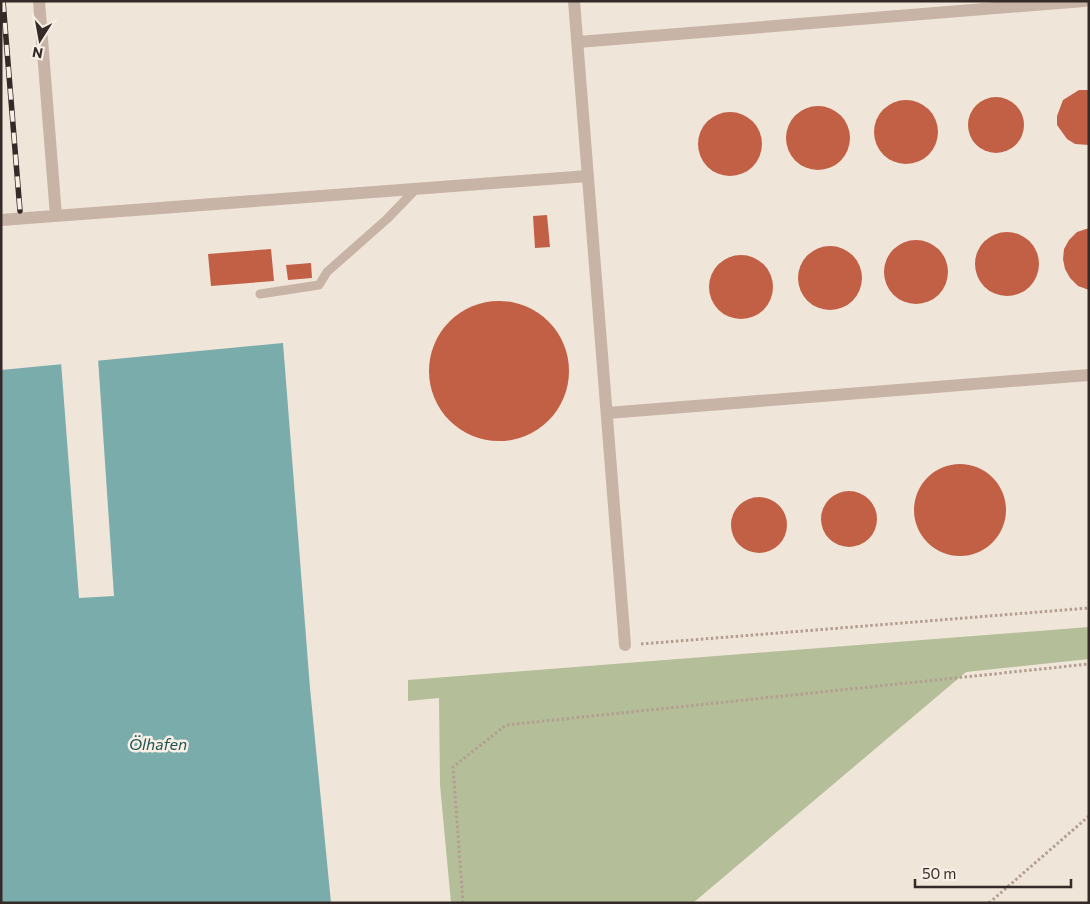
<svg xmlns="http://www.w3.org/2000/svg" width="1090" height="904" viewBox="0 0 1090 904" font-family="Commissioner,sans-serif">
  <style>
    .green { fill: #b4bf9a }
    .water { fill: #7aacac }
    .pier { fill: #f0e5d9 }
    .building { fill: #c26046 }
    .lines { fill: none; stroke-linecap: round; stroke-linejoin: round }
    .path { stroke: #b39e90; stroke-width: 3; stroke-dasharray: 2.5 2.5; stroke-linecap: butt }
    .lane { stroke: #c8b4a6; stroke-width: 9 }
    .street { stroke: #c8b4a6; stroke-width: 12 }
    .rail-casing { stroke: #342a27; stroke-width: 5.5 }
    .rail { stroke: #f8efe5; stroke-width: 4; stroke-dasharray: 11; stroke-linecap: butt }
    .labels { text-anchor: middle; stroke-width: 5; stroke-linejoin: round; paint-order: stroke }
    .water-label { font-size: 16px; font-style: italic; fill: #1e5254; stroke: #f8efe5 }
  </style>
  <rect width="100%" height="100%" fill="#f0e5d9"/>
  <path class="green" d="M1089 627V659L966 672 693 903H451L440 785 439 698 408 701V680Z"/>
  <path class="water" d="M283 343 310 688 331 903H1V370Z"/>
  <path class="pier" d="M98 358 114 596 79 598 61 362Z"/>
  <path class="building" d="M1079 90H1089V145L1075 144 1067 139 1057 125V116L1063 100Z
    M968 125a28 28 0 1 1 56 0a28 28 0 1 1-56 0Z
    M874 132a32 32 0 1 1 64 0a32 32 0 1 1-64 0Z
    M786 138a32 32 0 1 1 64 0a32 32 0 1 1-64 0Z
    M698 144a32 32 0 1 1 64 0a32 32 0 1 1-64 0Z
    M547 215 550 247 535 248 533 216Z
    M1089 228V290L1078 286 1070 278 1065 269 1063 259 1064 249 1069 240 1077 232Z
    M975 264a32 32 0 1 1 64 0a32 32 0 1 1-64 0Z
    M884 272a32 32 0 1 1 64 0a32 32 0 1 1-64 0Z
    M798 278a32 32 0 1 1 64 0a32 32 0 1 1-64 0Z
    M271 249 274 281 211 286 208 254Z
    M709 287a32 32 0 1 1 64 0a32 32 0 1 1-64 0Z
    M311 263 312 278 288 280 286 265Z
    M429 371a70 70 0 1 1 140 0a70 70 0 1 1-140 0Z
    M914 510a46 46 0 1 1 92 0a46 46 0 1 1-92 0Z
    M821 519a28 28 0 1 1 56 0a28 28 0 1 1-56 0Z
    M731 525a28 28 0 1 1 56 0a28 28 0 1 1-56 0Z"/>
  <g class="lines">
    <path class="path" d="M641 644 1089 608
      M463 903 453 767 506 725 1089 664
      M989 903 1089 816"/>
    <path class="lane" d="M260 294 319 285 327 272 387 219 416 189"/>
    <path class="street" d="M39 1 56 216
      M574 1 625 645
      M578 42 1084 1
      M1 220 588 176
      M607 413 1089 375"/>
    <defs>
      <path id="rail" d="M3 1 20 211"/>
    </defs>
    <use href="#rail" class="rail-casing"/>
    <use href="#rail" class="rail"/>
  </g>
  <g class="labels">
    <g class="water-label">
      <text x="158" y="750">Ölhafen</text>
    </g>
  </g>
  <rect width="1090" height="904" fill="none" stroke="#342a27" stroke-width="5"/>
  <g transform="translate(40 40) rotate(191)" stroke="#f8efe5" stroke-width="4" paint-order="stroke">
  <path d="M0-4L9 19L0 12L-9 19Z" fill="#342a27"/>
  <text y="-8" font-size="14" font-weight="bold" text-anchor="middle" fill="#342a27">N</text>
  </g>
  <path d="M915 879v8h156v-8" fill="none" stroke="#342a27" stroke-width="2.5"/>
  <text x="922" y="879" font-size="15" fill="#342a27" stroke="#f8efe5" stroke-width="4" paint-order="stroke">50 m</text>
</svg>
